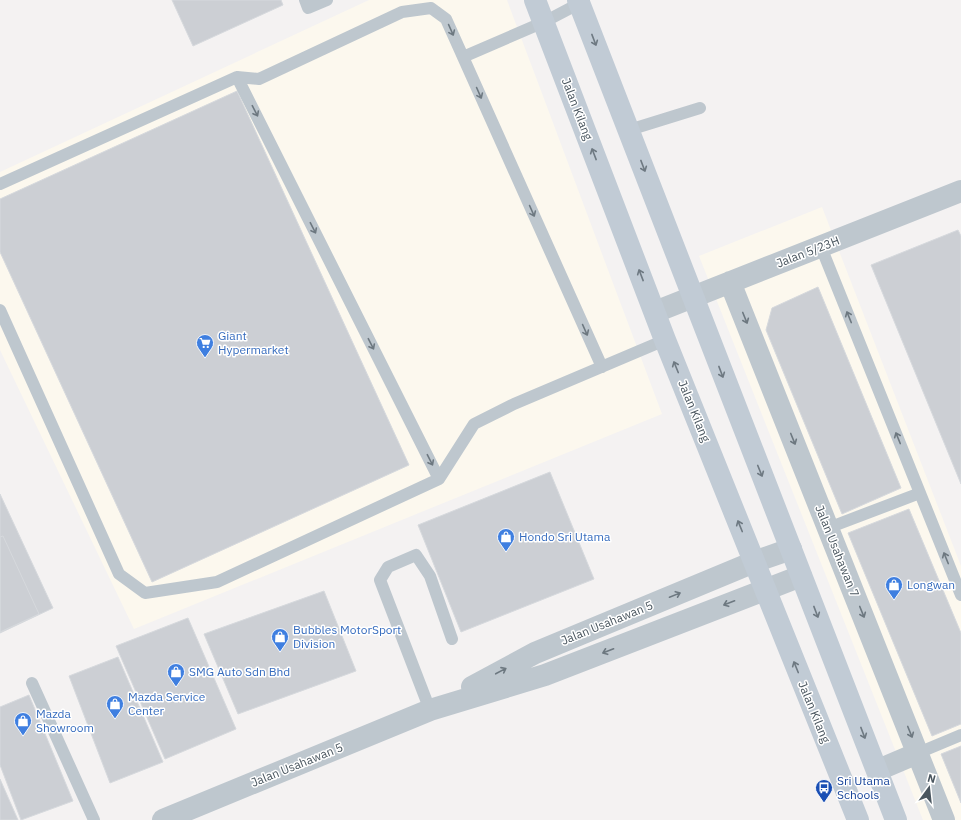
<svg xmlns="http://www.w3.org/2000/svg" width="961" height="820" viewBox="0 0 961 820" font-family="'IBM Plex Sans',sans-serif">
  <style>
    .commercial { fill: #fcf8ee }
    .building { fill: #cccfd4; stroke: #d6d9dd }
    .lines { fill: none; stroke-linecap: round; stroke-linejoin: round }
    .service { stroke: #bec7ce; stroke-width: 12 }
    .minor { stroke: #bec7ce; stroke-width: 22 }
    .secondary { stroke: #c1cbd5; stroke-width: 22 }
    .oneway { stroke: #6d7880 }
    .oneway2 { stroke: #6e7982 }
    .labels { text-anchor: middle; stroke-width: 3; stroke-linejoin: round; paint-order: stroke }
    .street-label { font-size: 12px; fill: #4a565f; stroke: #fff }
    .shop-label { font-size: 12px; fill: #366cbe; stroke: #fff; text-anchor: start }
    .transit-label { font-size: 12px; fill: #164399; stroke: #fff; text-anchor: start }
  </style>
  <rect width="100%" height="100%" fill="#f4f2f2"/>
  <path class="commercial" d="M369 0H507L662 414 134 629 0 350V172Z
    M822 207 961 566V820H923L699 256Z"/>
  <path class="building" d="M172 0H281L283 5 193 46Z
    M237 91 409 465 152 582 0 252V199Z
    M958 230 961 236V484L871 265Z
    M818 287 901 488 842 514 766 330 772 308Z
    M550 472 594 579 461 632 418 525Z
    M0 494 53 608 0 633Z
    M909 509 961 633V724L932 736 848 533Z
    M3 536 39 614 0 632V537Z
    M324 591 356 671 238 714 204 634Z
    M188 618 236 729 165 759 116 646Z
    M118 657 163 762 110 783 69 676Z
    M29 695 73 801 21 820 0 765V707Z
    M961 746V803L941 754Z
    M0 779 18 820H0Z"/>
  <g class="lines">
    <path class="service" d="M305 0 308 8 327 0
      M463 57 544 22 584 1
      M237 77 439 479
      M629 130 700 108
      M0 184 237 77 259 79 402 12 431 8 446 19 602 367
      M821 247 961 595
      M0 310 119 574 145 593 217 582 439 479 474 424 514 404 665 340
      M828 528 920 493
      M32 683 94 820
      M430 710 380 580 388 567 416 555 430 576 452 639
      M918 753 961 735"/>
    <path class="minor" d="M730 282 944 820
      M655 312 961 191
      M472 687 535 653 754 562 791 549
      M878 770 918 753
      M163 820 430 710 545 675 801 576"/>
    <path class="secondary" d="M535 0 665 340 858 820
      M578 0 896 820"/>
  </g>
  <defs><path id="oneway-shaft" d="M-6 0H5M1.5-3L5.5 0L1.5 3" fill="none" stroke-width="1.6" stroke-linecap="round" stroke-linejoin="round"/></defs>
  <g class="oneway">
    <use href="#oneway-shaft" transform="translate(451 30) rotate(66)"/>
    <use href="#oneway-shaft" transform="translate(479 93) rotate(66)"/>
    <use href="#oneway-shaft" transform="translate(255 111) rotate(63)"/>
    <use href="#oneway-shaft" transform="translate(532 211) rotate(66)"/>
    <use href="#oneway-shaft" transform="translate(313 228) rotate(63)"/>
    <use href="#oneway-shaft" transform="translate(849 317) rotate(-112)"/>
    <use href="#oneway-shaft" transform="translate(745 318) rotate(68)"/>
    <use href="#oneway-shaft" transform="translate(585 330) rotate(66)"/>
    <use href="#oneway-shaft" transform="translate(371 344) rotate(63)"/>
    <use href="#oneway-shaft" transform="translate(898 438) rotate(-112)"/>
    <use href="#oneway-shaft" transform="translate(793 439) rotate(68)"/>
    <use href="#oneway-shaft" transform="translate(430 460) rotate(63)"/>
    <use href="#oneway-shaft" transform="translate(946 558) rotate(-112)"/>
    <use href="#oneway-shaft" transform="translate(675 595) rotate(-22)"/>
    <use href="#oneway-shaft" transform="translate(729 603) rotate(159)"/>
    <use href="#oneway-shaft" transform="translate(862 612) rotate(68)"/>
    <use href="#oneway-shaft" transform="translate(608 651) rotate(159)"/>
    <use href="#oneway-shaft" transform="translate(501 671) rotate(-28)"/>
    <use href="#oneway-shaft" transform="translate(910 732) rotate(68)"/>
  </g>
  <g class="oneway2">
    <use href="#oneway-shaft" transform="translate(594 40) rotate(69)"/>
    <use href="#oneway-shaft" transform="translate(594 154) rotate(-111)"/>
    <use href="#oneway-shaft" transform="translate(643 166) rotate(69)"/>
    <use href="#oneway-shaft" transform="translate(641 275) rotate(-111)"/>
    <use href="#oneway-shaft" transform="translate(676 367) rotate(-112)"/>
    <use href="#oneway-shaft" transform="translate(721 372) rotate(69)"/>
    <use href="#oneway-shaft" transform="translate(760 471) rotate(68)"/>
    <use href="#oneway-shaft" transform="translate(740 526) rotate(-112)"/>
    <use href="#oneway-shaft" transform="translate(816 612) rotate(69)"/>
    <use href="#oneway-shaft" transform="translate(796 667) rotate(-112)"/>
    <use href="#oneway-shaft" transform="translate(863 733) rotate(69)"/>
  </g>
  <defs>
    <symbol id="supermarket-pin" viewBox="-11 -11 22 30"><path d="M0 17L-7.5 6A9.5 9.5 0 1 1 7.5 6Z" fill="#3f7fe0" stroke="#fff"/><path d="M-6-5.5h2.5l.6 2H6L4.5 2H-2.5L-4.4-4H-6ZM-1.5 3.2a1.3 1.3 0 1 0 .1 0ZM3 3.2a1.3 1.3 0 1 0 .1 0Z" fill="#fff"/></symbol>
    <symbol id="shop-pin" viewBox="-11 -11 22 30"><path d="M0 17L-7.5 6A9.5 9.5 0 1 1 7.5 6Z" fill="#3f7fe0" stroke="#fff"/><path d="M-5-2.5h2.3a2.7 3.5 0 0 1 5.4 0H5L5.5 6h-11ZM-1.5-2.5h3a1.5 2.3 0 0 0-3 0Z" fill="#fff"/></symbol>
    <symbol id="bus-pin" viewBox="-11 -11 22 30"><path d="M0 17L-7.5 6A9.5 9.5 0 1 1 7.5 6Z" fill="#1a4fb4" stroke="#fff"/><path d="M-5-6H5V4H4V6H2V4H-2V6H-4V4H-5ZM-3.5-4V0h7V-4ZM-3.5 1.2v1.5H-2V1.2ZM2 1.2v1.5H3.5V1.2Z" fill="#fff"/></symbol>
  </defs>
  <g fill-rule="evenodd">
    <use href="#supermarket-pin" x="195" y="333" width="20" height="27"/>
    <use href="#shop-pin" x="496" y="527" width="20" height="27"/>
    <use href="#shop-pin" x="884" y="575" width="20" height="27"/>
    <use href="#shop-pin" x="270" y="627" width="20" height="27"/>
    <use href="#shop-pin" x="166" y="662" width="20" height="27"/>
    <use href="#shop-pin" x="105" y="694" width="20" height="27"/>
    <use href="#shop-pin" x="13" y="711" width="20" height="27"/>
    <use href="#bus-pin" x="814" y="778" width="20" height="27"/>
  </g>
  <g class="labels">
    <g class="street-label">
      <text transform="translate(577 109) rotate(69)" y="4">Jalan Kilang</text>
      <text transform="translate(808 252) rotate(-21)" y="4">Jalan 5/23H</text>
      <text transform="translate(694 411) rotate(68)" y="4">Jalan Kilang</text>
      <text transform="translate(837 551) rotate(68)" y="4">Jalan Usahawan 7</text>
      <text transform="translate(607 623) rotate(-22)" y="4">Jalan Usahawan 5</text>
      <text transform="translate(814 712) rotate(68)" y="4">Jalan Kilang</text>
      <text transform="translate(297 765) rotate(-22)" y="4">Jalan Usahawan 5</text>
    </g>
    <g class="shop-label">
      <text x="218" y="340">Giant<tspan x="218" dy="14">Hypermarket</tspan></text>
      <text x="519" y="541">Hondo Sri Utama</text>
      <text x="907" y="589">Longwan</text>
      <text x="293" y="634">Bubbles MotorSport<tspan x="293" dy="14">Division</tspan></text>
      <text x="189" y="676">SMG Auto Sdn Bhd</text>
      <text x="128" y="701">Mazda Service<tspan x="128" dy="14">Center</tspan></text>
      <text x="36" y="718">Mazda<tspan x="36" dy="14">Showroom</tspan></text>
    </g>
    <g class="transit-label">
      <text x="837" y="785">Sri Utama<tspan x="837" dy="14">Schools</tspan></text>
    </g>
  </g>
  <g transform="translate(929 788) rotate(15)" stroke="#ffffff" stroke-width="3" paint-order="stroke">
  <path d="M0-3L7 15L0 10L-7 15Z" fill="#4a565f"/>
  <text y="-6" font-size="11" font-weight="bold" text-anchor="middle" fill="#4a565f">N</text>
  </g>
</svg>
